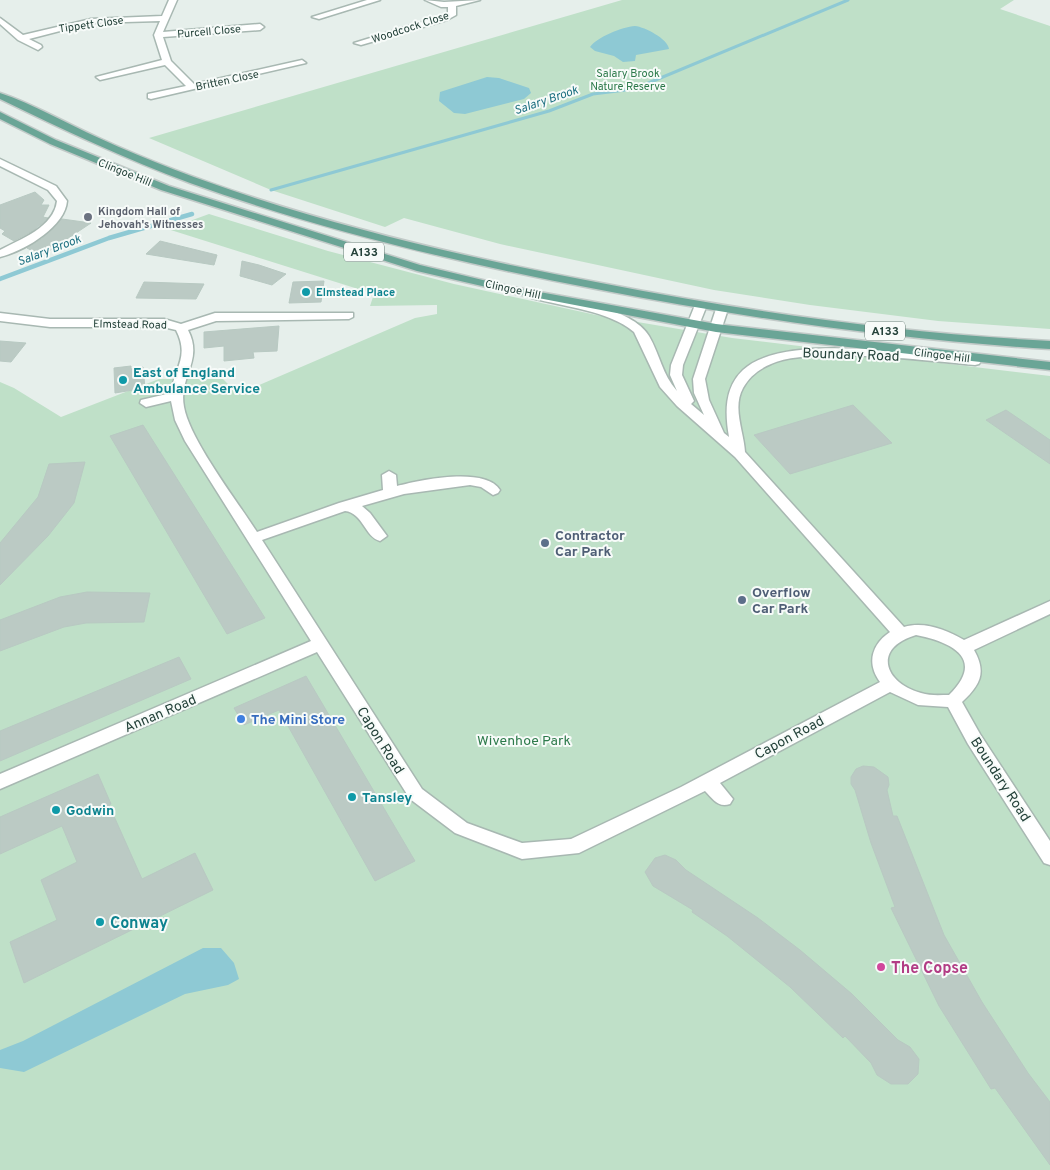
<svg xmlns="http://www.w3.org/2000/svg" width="1050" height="1170" viewBox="0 0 1050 1170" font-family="Overpass,sans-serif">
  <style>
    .green { fill: #bfe0c8 }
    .water { fill: #8ec9d4 }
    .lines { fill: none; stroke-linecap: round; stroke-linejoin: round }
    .stream-far1 { stroke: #8ec9d4; stroke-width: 3 }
    .stream { stroke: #8ec9d4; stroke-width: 4.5 }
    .building { fill: #bbcac4; stroke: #b8c9c2 }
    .street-casing { stroke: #a8b8b2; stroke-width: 3 }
    .primary-casing { stroke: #c2cac8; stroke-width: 3 }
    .street { fill: #fff; fill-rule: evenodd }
    .primary { fill: #6aa596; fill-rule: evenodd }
    .worship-dot { fill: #6b7280; stroke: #f7fbf9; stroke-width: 2 }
    .culture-dot { fill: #0f9aa8; stroke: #f7fbf9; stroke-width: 2 }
    .service-dot { fill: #5c6f8a; stroke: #f7fbf9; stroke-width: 2 }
    .shop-dot { fill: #3f7fe0; stroke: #f7fbf9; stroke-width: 2 }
    .hotel-dot { fill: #d1479c; stroke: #f7fbf9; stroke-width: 2 }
    .labels { text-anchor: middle; stroke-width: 4; stroke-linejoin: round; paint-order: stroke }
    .far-street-label { font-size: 11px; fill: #24423a; stroke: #f7fbf9 }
    .far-park-label { font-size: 11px; fill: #2d7a4b; stroke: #f7fbf9 }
    .far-worship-label { font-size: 11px; font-weight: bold; fill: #5b616d; stroke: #f7fbf9; text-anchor: start }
    .far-culture-label { font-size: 11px; font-weight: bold; fill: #0d838f; stroke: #f7fbf9; text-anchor: start }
    .far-water-label { font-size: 12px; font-style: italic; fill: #1c6f80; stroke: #f7fbf9 }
    .shield { fill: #f7fbf9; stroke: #637a73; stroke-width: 1 }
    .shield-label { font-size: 12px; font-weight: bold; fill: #24423a }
    .street-label { font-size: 14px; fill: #24423a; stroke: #f7fbf9 }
    .culture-label { font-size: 14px; font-weight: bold; fill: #0d838f; stroke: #f7fbf9; text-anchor: start }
    .service-label { font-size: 14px; font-weight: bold; fill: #4e5e75; stroke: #f7fbf9; text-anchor: start }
    .shop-label { font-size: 14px; font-weight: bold; fill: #366cbe; stroke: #f7fbf9; text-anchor: start }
    .park-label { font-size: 14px; fill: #2d7a4b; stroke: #f7fbf9 }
    .near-culture-label { font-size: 16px; font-weight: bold; fill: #0d838f; stroke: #f7fbf9; text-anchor: start }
    .near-hotel-label { font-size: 16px; font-weight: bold; fill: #b23c85; stroke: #f7fbf9; text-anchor: start }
  </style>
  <rect width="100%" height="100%" fill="#e6efeb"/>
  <path class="green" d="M622 0H1014L1000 9 1050 26V329L938 321 810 305 714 290 500 244 404 218 385 227 271 190 149 138Z
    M209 214 328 251 454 284 596 315 732 338 1050 376V1170H0V382L14 388 61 417 159 379H223L238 394 415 318 437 314V305L370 306 374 294 158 226 187 222Z"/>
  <path class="water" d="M635 26C645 27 668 39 669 49L636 55 635 61 623 62 614 56 595 51 590 47C597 37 622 27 635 26Z
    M487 77 499 78 529 88 531 93 524 99 465 114 454 113 439 101 440 92Z
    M203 948H221L234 963 239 979 228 985 185 994 24 1072 0 1068V1050L23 1041Z"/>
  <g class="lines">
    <path class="stream-far1" d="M271 190 549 111 593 94 634 89 848 0"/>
    <path class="stream" d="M0 279 109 238 192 214"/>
  </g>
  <path class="building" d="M35 192 44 200 41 205H49L43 217 48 218 34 230 14 241 2 234 5 231 0 228V205Z
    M62 219 91 223 46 253 40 255 27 248 43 238Z
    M160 241 217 255 214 265 146 254Z
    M242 261 259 265 286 274 272 285 258 281 240 276Z
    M324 281 321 302 289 303 293 282Z
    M144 282 204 284 196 299 136 298Z
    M279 326 277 351 253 352 254 358 224 361V346L204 348V332Z
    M0 341 26 343 11 362 0 361Z
    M131 366V369L143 367 145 388 115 393 114 368Z
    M853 405 892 443 790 474 754 435Z
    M1006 410 1050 440V464L986 420Z
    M143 425 265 618 227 634 110 436Z
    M85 462 74 503 48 536 0 585V543L38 497 49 464Z
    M87 592 150 593 144 622 86 623 64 627 0 651V620L60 597Z
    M179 657 191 679 0 761V731Z
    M306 676 415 861 375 881 279 710 244 725 234 708Z
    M863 766 874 767 888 777 889 785 887 790 893 816H897L944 935 982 1002 1028 1073 1050 1102V1165L995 1088 991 1089 939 1006 891 908 895 907 871 843 855 790 851 784V777L856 769Z
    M98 774 111 804 109 805 142 879 195 853 213 890 24 983 10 942 57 920 41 880 77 862 62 826 0 854V817Z
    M665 855 676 860 686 870 758 918 800 950 852 994 898 1040 910 1047 919 1059 918 1074 908 1084H891L877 1075 871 1063 845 1036 843 1038 790 987 727 936 692 912 693 910 653 886 645 872 655 858Z"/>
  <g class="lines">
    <defs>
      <path id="street" d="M169 0H177L163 32 260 24 264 27 260 30 163 37 171 61 194 84 302 60 306 63 151 99 148 98V94L186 86 165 65 100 80 96 77 162 60 154 35 160 21 91 23 29 39 41 45 42 47 38 50 18 40 0 24V18L23 35 91 19 162 16Z
        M367 0H380L319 19 312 17Z
        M425 0 444 2 480 0 456 6V15L447 20 361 45 354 43 448 14V7H441Z
        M0 159 56 186 67 201C65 227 24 251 0 257V250C21 239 54 227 57 201L48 190 0 166Z
        M536 293C567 300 632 307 649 336 660 355 662 374 677 391L670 375 671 365 695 305 701 302 705 303 707 305 683 365 682 375 694 401 691 404 704 415 694 393 693 379 716 309 718 307H726L728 309 705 379 709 400 724 433 729 437C725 413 724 388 743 370 777 338 875 350 919 353 938 354 960 354 979 358L981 361 979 364 975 365C928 361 811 346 771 364 759 369 749 377 743 388 732 408 744 432 745 452L904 627C925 621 946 630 964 640L1050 601V614L974 650C987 673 980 685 962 702L980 734 1050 841V865L1044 863 968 744 948 707 918 705 890 692 720 783 733 799 730 804C718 808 713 799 705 791L579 853 522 859 455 833 410 799 317 652 0 789V774L311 641 185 441 175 420 171 401 146 407 140 403 141 400 171 393C174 368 190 357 176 330L163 327H50L0 321V313L50 319H164L181 324 215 313H353V317L349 319 216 321 188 330C204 361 178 376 184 407 190 440 237 501 257 532L339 503 383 490 382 475 389 471 396 475 397 486C420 480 485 466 500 490L498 493 493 495 481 487 470 485 404 494 362 506 370 513 387 536 380 541C365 537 363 513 345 511L262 540 422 789 467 823 522 843 571 839 681 787 880 682C866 663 872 644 890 632L735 457 677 406 660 387 634 332C608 310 564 307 532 298V294ZM916 635C952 642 986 659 949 695 940 695 930 696 921 693 884 683 872 648 916 635Z"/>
      <path id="primary" d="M0 93C34 104 67 124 99 138 149 161 200 180 252 197 366 234 483 261 601 283 750 312 899 333 1050 341V349C897 340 746 318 596 289 459 263 321 230 190 183 125 159 62 129 0 99Z
        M0 112 56 140 169 186 420 265 512 287 716 324 1050 362V370L716 332 512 293 417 271 161 190 50 144 0 119Z"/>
    </defs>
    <use href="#street" class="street-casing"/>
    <use href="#primary" class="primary-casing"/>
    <use href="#street" class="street"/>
    <use href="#primary" class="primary"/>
  </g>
  <circle class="worship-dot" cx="88" cy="217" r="5"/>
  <g class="culture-dot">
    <circle cx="306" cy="292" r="5"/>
    <circle cx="123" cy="380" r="5"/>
    <circle cx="352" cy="797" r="5"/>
    <circle cx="56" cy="810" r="5"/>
    <circle cx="100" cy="922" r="5"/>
  </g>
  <g class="service-dot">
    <circle cx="545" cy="543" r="5"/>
    <circle cx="742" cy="600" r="5"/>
  </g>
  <circle class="shop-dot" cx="241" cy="719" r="5"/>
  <circle class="hotel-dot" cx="881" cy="967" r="5"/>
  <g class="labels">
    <g class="far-street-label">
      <text transform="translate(91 24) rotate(-8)" y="4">Tippett Close</text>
      <text transform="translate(410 27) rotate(-18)" y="4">Woodcock Close</text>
      <text transform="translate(209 31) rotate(-5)" y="4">Purcell Close</text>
      <text transform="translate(227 80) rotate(-12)" y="4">Britten Close</text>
      <text transform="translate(125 172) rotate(22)" y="4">Clingoe Hill</text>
      <text transform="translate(513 289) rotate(12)" y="4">Clingoe Hill</text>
      <text transform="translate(130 324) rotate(1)" y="4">Elmstead Road</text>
      <text transform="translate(942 355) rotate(7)" y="4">Clingoe Hill</text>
    </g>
    <g class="far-park-label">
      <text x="628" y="77">Salary Brook<tspan x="628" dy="13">Nature Reserve</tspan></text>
    </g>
    <g class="far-worship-label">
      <text x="98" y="215">Kingdom Hall of<tspan x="98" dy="13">Jehovah's Witnesses</tspan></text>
    </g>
    <g class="far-culture-label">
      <text x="316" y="296">Elmstead Place</text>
    </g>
    <g class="far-water-label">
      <text transform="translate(546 100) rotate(-19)" y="4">Salary Brook</text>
      <text transform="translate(49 250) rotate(-21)" y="4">Salary Brook</text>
    </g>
    <g class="shield">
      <rect x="344" y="242.5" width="40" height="19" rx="4"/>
      <rect x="865" y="321.5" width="40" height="19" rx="4"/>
    </g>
    <g class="shield-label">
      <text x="364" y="256">A133</text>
      <text x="885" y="335">A133</text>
    </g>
    <g class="street-label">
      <text transform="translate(851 354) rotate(2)" y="5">Boundary Road</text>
      <text transform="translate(160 713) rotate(-23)" y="5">Annan Road</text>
      <text transform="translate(789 737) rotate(-28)" y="5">Capon Road</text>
      <text transform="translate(381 740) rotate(58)" y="5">Capon Road</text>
      <text transform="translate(1001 779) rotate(57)" y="5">Boundary Road</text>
    </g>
    <g class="culture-label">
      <text x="133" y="377">East of England<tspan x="133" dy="16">Ambulance Service</tspan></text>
      <text x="362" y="802">Tansley</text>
      <text x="66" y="815">Godwin</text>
    </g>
    <g class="service-label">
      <text x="555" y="540">Contractor<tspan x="555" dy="16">Car Park</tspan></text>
      <text x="752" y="597">Overflow<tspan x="752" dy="16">Car Park</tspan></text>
    </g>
    <g class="shop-label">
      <text x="251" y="724">The Mini Store</text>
    </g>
    <g class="park-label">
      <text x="524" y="745">Wivenhoe Park</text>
    </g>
    <g class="near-culture-label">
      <text x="110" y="928">Conway</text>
    </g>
    <g class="near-hotel-label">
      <text x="891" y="973">The Copse</text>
    </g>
  </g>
</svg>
